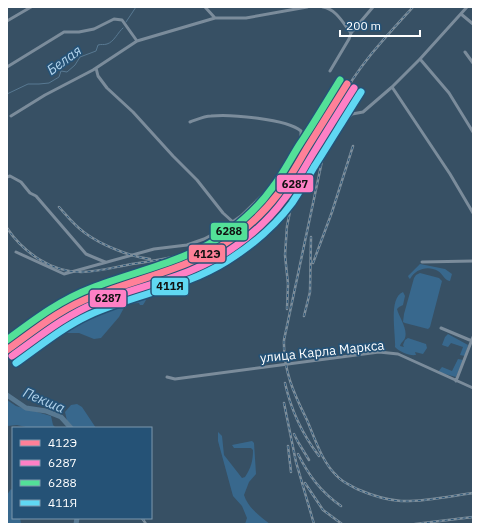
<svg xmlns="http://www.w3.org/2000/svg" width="480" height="531" viewBox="0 0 480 531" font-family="'IBM Plex Sans',sans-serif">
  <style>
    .green { fill: #38688d }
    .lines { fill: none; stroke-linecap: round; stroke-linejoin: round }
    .stream { stroke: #587992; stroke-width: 1 }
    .river { stroke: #587992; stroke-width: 5 }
    .minor { stroke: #7b8c9b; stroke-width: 3 }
    .rail-casing { stroke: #7d8e9b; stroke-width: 2.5 }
    .rail { stroke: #255276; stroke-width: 1; stroke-dasharray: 3; stroke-linecap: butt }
    .rail-1-casing { stroke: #255276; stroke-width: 10 }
    .rail-2-casing { stroke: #255276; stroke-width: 10 }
    .rail-3-casing { stroke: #255276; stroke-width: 10 }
    .rail-4-casing { stroke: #255276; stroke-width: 10 }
    .rail-1 { stroke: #ff8098; stroke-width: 7 }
    .rail-2 { stroke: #ff80c5; stroke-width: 7 }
    .rail-3 { stroke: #53e098; stroke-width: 7 }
    .rail-4 { stroke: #60d8f3; stroke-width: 7 }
    .labels { text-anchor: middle; stroke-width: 3.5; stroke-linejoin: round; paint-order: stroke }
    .street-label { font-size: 13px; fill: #fff; stroke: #255276 }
    .water-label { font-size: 14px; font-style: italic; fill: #b0d2eb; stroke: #255276 }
    .line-badge { stroke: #255276; stroke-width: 1.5 }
    .pale-badge-label { font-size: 11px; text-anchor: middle; font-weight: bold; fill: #111 }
  </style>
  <rect width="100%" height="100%" fill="#375064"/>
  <path class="green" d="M237 239 239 241 232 248 230 257C216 266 200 278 183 281 173 283 166 277 156 284 151 287 147 300 143 305H140L139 303 126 304 119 317 101 338 94 339 79 333H66L51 327 30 343 19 349 17 346 32 334 44 327 53 319 70 308 73 309 75 311 62 321V324L65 326C71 325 79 320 83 315 87 310 87 306 95 305 94 310 92 312 88 315L89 318H92L108 305 119 299 120 296 118 294 106 298 104 295 106 293 144 282 202 261C210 262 219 260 225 253 230 246 229 243 237 239Z
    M420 264 445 269 452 274 450 281C444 280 443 274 438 271 428 265 415 269 410 279L409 278 408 276Z
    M420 273 439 278 442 281 430 327 428 329 405 323 403 322 404 314 414 278 416 275Z
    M403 292 405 296 403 305 399 307 397 309C399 317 408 329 405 338 404 341 401 342 400 346L404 347 403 345 405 340 408 338 426 344 427 348 423 354 415 352 416 355C409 356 400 352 395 347 396 334 388 298 403 292Z
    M448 334 468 345 465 356 460 355 463 347 451 343 448 347 442 345 445 337Z
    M458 359 463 360 456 377 438 372 442 367 452 371Z
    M7 400 16 406 51 416 53 425 56 428H30L17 425 7 426Z
    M77 404 82 407 96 428H73L67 421 65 412 71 405Z
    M218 432 222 436 224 455 242 478 245 477C251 468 253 461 253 450L251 448H234L232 445 252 441 254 443 256 474 249 482 244 495C248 508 260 516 270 524H245L247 518 242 506 233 496 218 441Z
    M11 489 13 491V518H20L21 523 7 524V495Z"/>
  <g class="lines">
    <path class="stream" d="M126 22 136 7
      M7 94 28 84H39L49 83 59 77 61 71 67 72 75 65 80 57 96 51 98 45C101 44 104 45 107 44 114 42 118 32 123 28
      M74 524 76 522"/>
    <path class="river" d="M7 395 26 408 46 411 61 417 71 428
      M76 524 77 518"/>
    <path class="minor" d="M205 7 215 18H246L307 7
      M323 7C336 9 343 23 351 33
      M461 14 473 24
      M7 21 31 7
      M465 52 473 63
      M420 59 449 93 473 132
      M7 67 64 32H79L94 29 114 19 122 20 137 41
      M96 68 98 76 107 88 133 112 173 156 197 180 223 213 233 222
      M330 71 349 39 351 33 373 7
      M392 87 450 174 473 213
      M11 116 45 95 93 70 137 41 215 18
      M311 159 316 149H320L323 138H327L352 114 363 112 392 87 420 59 467 7
      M7 177 10 176 21 182 30 193 36 196 86 254 105 262
      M16 252 64 274 154 249 187 245 204 239 221 230 241 216 272 186 294 152 301 137V131C287 119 230 114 211 116 204 116 196 120 190 122
      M422 262 473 261
      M441 328 472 341
      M167 377 175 379 379 352 398 354 473 388
      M456 381 473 337"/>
    <defs>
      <path id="rail" d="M413 7C389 33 355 69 340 102 331 121 327 141 322 161L284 340C283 370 294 394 307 420 315 439 322 462 337 476 342 482 350 485 357 489 371 495 385 500 401 501 423 502 451 496 473 493
        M319 126 336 101
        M59 207C67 216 75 226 85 233 101 245 131 257 150 259
        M7 228C23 252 51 272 81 272 98 272 115 267 132 264 153 261 173 258 193 252 223 241 256 216 277 191 291 173 303 151 315 132
        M313 263 332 212 353 146
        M287 309 288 284 285 255 287 226 292 202
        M304 316 310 292 311 237
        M285 383C291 410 302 434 319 456
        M284 403 296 462 314 524
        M294 434 298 442 309 460
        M288 446 291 472
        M298 454C309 476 321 492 341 506
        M305 483 323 510 342 524
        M142 518 146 524
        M415 524 473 517"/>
    </defs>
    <use href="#rail" class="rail-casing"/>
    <use href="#rail" class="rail"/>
    <defs>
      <path id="rail-1" d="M7 350C35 330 61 308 94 296 141 277 191 269 233 238 249 226 265 211 278 194 289 180 298 163 307 148 320 127 334 105 347 84"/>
      <path id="rail-2" d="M12 356C39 337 64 316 96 303 144 284 194 277 237 245 255 232 272 216 285 198 296 184 304 168 314 152 327 131 340 110 354 88"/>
      <path id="rail-3" d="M7 340C34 320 60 300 92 288 138 270 187 262 228 232 244 220 261 204 273 187 283 174 291 158 300 144 314 123 327 101 340 80"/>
      <path id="rail-4" d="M16 363C40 346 63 327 89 315 135 294 184 288 227 261 251 246 275 226 292 203 300 191 307 179 314 167 330 142 345 117 361 92"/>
    </defs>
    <use href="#rail-1" class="rail-1-casing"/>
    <use href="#rail-2" class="rail-2-casing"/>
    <use href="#rail-3" class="rail-3-casing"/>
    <use href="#rail-4" class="rail-4-casing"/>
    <use href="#rail-1" class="rail-1"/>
    <use href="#rail-2" class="rail-2"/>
    <use href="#rail-3" class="rail-3"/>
    <use href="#rail-4" class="rail-4"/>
  </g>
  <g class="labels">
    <g class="street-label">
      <text transform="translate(322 351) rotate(-6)" y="5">улица Карла Маркса</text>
    </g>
    <g class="water-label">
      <text transform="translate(64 60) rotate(-36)" y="5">Белая</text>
      <text transform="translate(44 400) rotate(23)" y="5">Пекша</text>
    </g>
  </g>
  <g class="line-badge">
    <rect x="276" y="174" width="38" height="19" rx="4" fill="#ff80c5"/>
    <rect x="210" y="222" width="38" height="19" rx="4" fill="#53e098"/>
    <rect x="188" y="244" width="38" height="19" rx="4" fill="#ff8098"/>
    <rect x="151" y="277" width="38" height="19" rx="4" fill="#60d8f3"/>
    <rect x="89" y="289" width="38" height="19" rx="4" fill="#ff80c5"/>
  </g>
  <g class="pale-badge-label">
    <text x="295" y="188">6287</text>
    <text x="229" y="235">6288</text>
    <text x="207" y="258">412Э</text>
    <text x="170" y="290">411Я</text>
    <text x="108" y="302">6287</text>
  </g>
  <rect width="480" height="531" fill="none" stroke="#ffffff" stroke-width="16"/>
  <rect x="12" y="427" width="140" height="92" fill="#255276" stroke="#7c97ad"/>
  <rect x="20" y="440" width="20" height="6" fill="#ff8098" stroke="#7c97ad"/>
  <text x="48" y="447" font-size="12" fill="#ffffff">412Э</text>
  <rect x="20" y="460" width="20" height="6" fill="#ff80c5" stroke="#7c97ad"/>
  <text x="48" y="467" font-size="12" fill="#ffffff">6287</text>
  <rect x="20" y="480" width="20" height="6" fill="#53e098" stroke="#7c97ad"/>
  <text x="48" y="487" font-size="12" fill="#ffffff">6288</text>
  <rect x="20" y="500" width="20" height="6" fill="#60d8f3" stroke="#7c97ad"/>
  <text x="48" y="507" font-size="12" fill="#ffffff">411Я</text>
  <path d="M340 30v6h80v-6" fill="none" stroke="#ffffff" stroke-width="2"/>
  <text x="346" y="30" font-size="12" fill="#ffffff" stroke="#255276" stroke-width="3" paint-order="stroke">200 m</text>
</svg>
